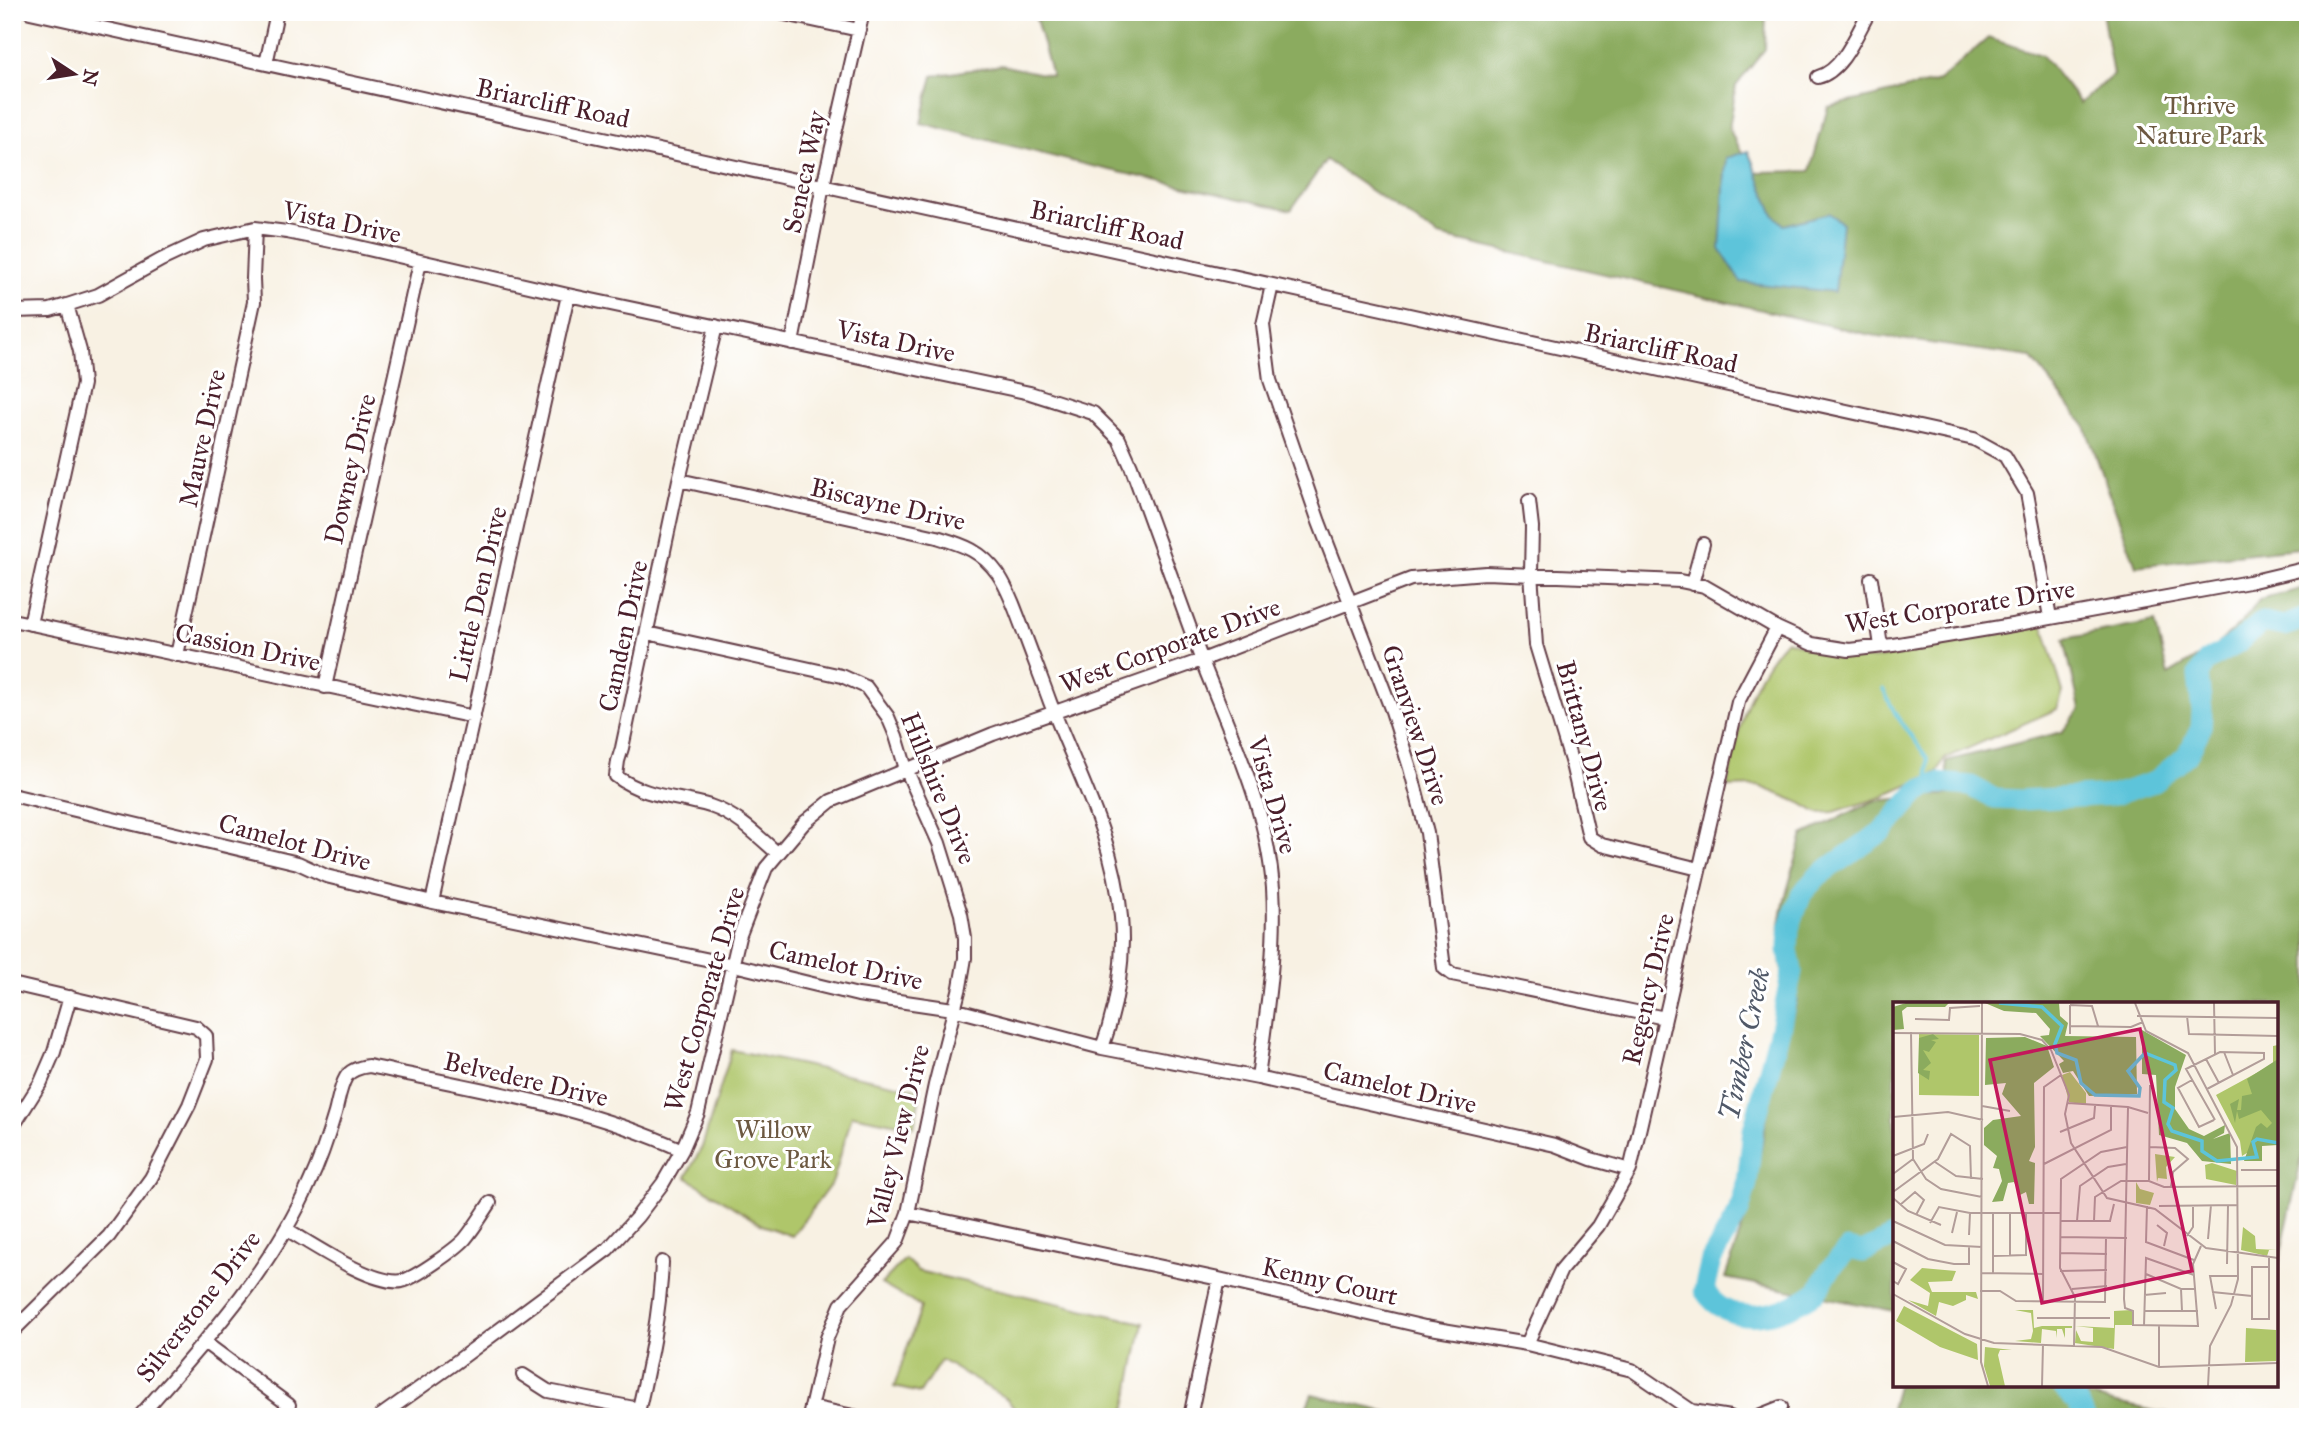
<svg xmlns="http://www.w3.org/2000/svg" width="2320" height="1429" viewBox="0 0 2320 1429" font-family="'IM FELL Great Primer',serif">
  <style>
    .green { fill: #afc66a; stroke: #7c724a; stroke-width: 2 }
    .forest { fill: #8bab5e; stroke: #6a6544; stroke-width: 2 }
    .water { fill: #5dc4da; stroke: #547282; stroke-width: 2 }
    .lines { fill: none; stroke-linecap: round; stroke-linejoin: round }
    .stream { stroke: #5dc4da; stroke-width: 3.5 }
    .river { stroke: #5dc4da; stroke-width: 21 }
    .minor-casing { stroke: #643e47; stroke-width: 16 }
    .minor { stroke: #fff; stroke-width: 12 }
    .labels { text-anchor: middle; stroke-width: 6; stroke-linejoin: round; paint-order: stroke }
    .street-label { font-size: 26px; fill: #4a1f2b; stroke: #fff }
    .park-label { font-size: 26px; fill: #6d5941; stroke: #fff }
    .water-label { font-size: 28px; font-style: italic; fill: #515968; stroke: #fff }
    .inset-river { fill: none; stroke: #5dc4da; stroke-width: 3.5 }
    .inset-road { fill: none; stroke: #b29d99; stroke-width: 2 }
    .view { fill: #c2185b; fill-opacity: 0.15; stroke: #c2185b; stroke-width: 3.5 }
    .inset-edge { fill: none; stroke: #4a1f2b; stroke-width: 3.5 }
  </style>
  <rect width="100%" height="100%" fill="#fff"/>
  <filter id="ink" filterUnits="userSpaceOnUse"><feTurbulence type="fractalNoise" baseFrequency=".0143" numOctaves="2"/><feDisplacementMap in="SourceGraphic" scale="14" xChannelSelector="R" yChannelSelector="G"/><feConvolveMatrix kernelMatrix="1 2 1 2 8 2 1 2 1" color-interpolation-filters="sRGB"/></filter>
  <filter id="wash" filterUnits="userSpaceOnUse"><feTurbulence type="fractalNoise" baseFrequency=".00686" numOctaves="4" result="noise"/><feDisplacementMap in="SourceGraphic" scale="28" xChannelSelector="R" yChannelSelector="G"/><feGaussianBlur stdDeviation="1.57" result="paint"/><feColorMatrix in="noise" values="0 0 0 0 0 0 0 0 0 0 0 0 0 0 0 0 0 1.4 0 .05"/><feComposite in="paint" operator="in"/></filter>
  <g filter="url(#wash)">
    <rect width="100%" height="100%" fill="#f8f1e3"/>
    <path class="green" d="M2043 625 2063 692 2057 709 1944 759 1938 772 1882 797 1834 812 1818 813 1801 803 1759 786 1727 787C1738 732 1746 683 1786 640L1832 656 1873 659Z
      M732 1050 921 1090 914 1127 852 1115 833 1181 792 1236 762 1225 686 1177 702 1147Z
      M905 1259 918 1271 1143 1323 1124 1417H1021L1007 1399 941 1360 920 1393 894 1387 921 1307 881 1284Z"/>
    <path class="forest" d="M1034 12H1126L1137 16 1140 12H1766L1765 49 1736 86 1729 129 1753 172 1810 171 1828 107 1939 81 1988 38 2042 55 2080 103 2113 75 2102 12H2308V547L2136 566 2085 426 2031 357 1871 335 1438 236 1326 160 1291 210 1087 165 921 123 933 76 1001 65 1052 76Z
      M2308 587V1129L2276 1275V1004H1895V1311L1725 1278 1752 1198 1769 1104 1797 999 1781 967 1779 929 1785 898 1803 835 1874 801 1949 794 1946 761 2062 732 2080 709 2064 639 2155 622 2168 675C2207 652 2233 638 2259 600Z
      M1897 1385H2036L2181 1417H1889Z
      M1312 1394 1407 1417H1302Z"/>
    <path class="water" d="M1748 151 1774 215 1784 225 1829 213 1842 223 1835 292 1741 282 1720 249 1726 158Z"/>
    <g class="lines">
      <path class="stream" d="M1883 689 1896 715 1928 759V772L1933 785"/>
      <path class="river" d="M1895 1236 1863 1252 1848 1249C1841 1257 1833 1265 1827 1274 1823 1280 1821 1288 1816 1292 1783 1316 1729 1330 1704 1290L1711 1260 1739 1211 1747 1183 1753 1130 1780 1029 1792 971 1788 950 1789 928 1802 893 1819 875 1884 830 1918 791 1938 783 1971 786 1995 799 2020 800 2114 795 2154 782 2188 754 2201 728 2202 711 2198 675 2207 661 2237 643 2262 622 2285 626 2308 617
        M2061 1385 2077 1402 2085 1417"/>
    </g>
  </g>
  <g filter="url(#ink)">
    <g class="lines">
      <defs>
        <path id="minor" d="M30 12 1974 439 2005 456 2027 493 2050 617
          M775 12 859 30
          M266 64 277 12
          M1818 77C1843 71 1857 33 1869 12
          M1272 285 1263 325 1270 380 1319 522 1392 711 1410 768 1427 833 1444 968 1452 974 1665 1018
          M12 311 50 310 67 305 98 295 161 260 204 240 255 228 287 232 346 244 568 295 1030 393 1093 413 1119 439 1131 466C1155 531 1178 596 1202 661 1231 735 1267 807 1273 888 1277 951 1266 1015 1258 1078
          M716 326 679 480 622 748 618 761 616 776C646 798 676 796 710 806 737 815 757 835 777 853
          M792 343 823 186 863 12
          M679 480 937 537C963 545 981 550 998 574 1009 590 1015 609 1022 627 1031 652 1041 677 1050 702 1078 775 1114 837 1121 917 1125 963 1117 1006 1102 1048
          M1529 501 1532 527 1531 573 1536 645 1572 764 1589 837 1602 845 1699 869
          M1871 579 1881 646
          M1692 584 1703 544
          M12 620 474 717
          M30 624 83 384 80 351 67 305
          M647 633 842 676 866 687 888 717 896 736 906 769 939 843 961 914 965 938V958L960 987 935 1085 908 1213 897 1242 841 1305 827 1338 809 1417
          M177 655 254 302 253 279 255 228
          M325 687 420 262
          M12 795 298 863 326 876 432 902 734 965 858 995 953 1009 1102 1048 1258 1078 1555 1145 1591 1159 1630 1170
          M432 902 568 295
          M12 984 196 1027 206 1036 207 1059 189 1105 151 1178 109 1236 12 1332
          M12 1128 41 1082 54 1052 70 997
          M908 1213 1219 1279 1425 1327 1527 1344 1632 1370 1692 1411 1730 1417
          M286 1229C312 1244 373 1286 402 1281 415 1278 456 1249 465 1239 474 1228 482 1215 490 1203
          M204 1342 289 1405
          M1527 1344 1561 1270 1598 1226 1630 1170 1738 702 1777 628
          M523 1375 548 1391 639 1409
          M811 1407 858 1417
          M139 1417C202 1345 270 1272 309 1184 320 1161 328 1137 335 1113 338 1102 340 1087 346 1077 351 1069 361 1067 369 1066 474 1089 584 1105 682 1150
          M379 1417 452 1365 608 1249 637 1217 663 1183 682 1150 698 1113 739 937 766 868 804 823 831 801 993 734 1202 660 1411 579 1486 573 1680 581 1704 586 1777 628 1812 644 1849 650 1893 645 2018 624 2249 582 2308 568
          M637 1417C649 1365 660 1314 662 1262
          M1190 1417 1219 1279
          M1756 1417 1781 1407"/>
      </defs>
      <use href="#minor" class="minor-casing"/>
      <use href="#minor" class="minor"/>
    </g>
  </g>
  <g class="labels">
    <g class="street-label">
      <text transform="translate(553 103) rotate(12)" y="9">Briarcliff Road</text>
      <text transform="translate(804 172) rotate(-78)" y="9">Seneca Way</text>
      <text transform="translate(342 222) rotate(12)" y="9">Vista Drive</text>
      <text transform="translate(1107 225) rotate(12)" y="9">Briarcliff Road</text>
      <text transform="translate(896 341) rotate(12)" y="9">Vista Drive</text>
      <text transform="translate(1661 348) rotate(12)" y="9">Briarcliff Road</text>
      <text transform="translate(202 438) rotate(-78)" y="9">Mauve Drive</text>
      <text transform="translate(350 469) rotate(-77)" y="9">Downey Drive</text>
      <text transform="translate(888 504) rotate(13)" y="9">Biscayne Drive</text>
      <text transform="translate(478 594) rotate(-77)" y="9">Little Den Drive</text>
      <text transform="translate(1960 606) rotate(-9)" y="9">West Corporate Drive</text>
      <text transform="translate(623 636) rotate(-78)" y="9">Camden Drive</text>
      <text transform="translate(1170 645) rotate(-20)" y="9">West Corporate Drive</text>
      <text transform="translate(248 647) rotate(12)" y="9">Cassion Drive</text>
      <text transform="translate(1416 725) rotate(72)" y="9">Granview Drive</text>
      <text transform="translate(1585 736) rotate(75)" y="9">Brittany Drive</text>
      <text transform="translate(939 788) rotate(68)" y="9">Hillshire Drive</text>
      <text transform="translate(1273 795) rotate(74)" y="9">Vista Drive</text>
      <text transform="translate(295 842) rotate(15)" y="9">Camelot Drive</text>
      <text transform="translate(846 965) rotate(12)" y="9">Camelot Drive</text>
      <text transform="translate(1648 989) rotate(-77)" y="9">Regency Drive</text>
      <text transform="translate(704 999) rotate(-74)" y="9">West Corporate Drive</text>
      <text transform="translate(526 1079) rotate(13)" y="9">Belvedere Drive</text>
      <text transform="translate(1400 1087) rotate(13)" y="9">Camelot Drive</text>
      <text transform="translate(898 1136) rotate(-76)" y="9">Valley View Drive</text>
      <text transform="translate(1330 1281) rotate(13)" y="9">Kenny Court</text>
      <text transform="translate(198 1306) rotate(-52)" y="9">Silverstone Drive</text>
    </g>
    <g class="park-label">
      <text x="2200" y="114">Thrive<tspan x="2200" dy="30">Nature Park</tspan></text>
      <text x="773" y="1138">Willow<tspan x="773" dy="30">Grove Park</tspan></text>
    </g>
    <g class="water-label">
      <text transform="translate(1744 1044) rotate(-78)" y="10">Timber Creek</text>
    </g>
  </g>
  <g transform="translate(1893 1002)">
    <rect width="385" height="385" fill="#f8f1e3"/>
    <path d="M26 32 86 33V94L26 93ZM385 43V121L373 139 349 154 347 139 323 93 380 62V44ZM177 70 193 91V103L176 100 169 73ZM262 152 282 155 273 165 274 177 265 176 264 180ZM319 161 344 169 343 183 313 177 312 163ZM243 180 247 187 261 191 257 203 243 201ZM350 225 362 234 363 247 384 248H376L374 254 348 248ZM29 266 63 269 59 279 35 280 39 290H83L85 297 73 293V298L60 304 46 300 43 314 15 298 35 304 37 291 17 278ZM11 304 84 342 85 358 47 345 3 319ZM122 308H140L141 326 149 324H179V326H172V336L169 327H164V336L163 329 149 327 148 341 122 339 138 337 140 329 138 311ZM239 308V323H222L221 347 182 341 183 328 188 339 200 340V326L182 324 221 326V309ZM353 326 383 328V359L352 360ZM92 345 119 348H107L105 353 112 384H97L91 364Z" fill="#afc66a"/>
    <path d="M13 1H56L52 5H14L9 9 11 27 0 28V5ZM92 1H166L167 14 175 21 172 34 243 35 244 92 196 94 180 69 170 71 166 62 171 59 147 34 156 33 157 27 143 11 111 9ZM249 28 293 53 282 85V107L296 127 311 134 332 123 331 131 320 137 337 131 338 162 309 159 294 141 266 133 263 73 249 72ZM40 32 46 37 38 38 43 40 36 50 30 48 38 61 30 68 37 69 36 78 25 71 26 36ZM132 35 154 44 161 65 141 81 142 145 136 159 142 161 141 202H136L133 190 127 193 121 180 115 181 110 199 99 200 109 179 106 167 100 166 104 154 91 143V126L100 118 128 114 109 92 113 81 92 83 93 36ZM385 57V143L369 144V159H351L363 125 368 121 374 126 379 121 368 108 346 117 344 109 342 121 337 102 346 97 344 108H348L349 94 359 92 354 77Z" fill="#8bab5e"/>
    <path class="inset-river" d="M106 1 149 5 169 24 162 42 164 51 183 58 188 81 202 93 246 94 247 86 235 69 252 51 282 63 283 68 272 78 271 100 280 106 275 122 279 129 309 139V149L324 159 364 155 360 140 364 137 385 141"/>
    <path class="inset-road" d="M89 1 88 360 95 384M242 1 253 29 295 51 344 145 345 277 338 303 317 344 315 384M321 1 322 52M177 3 199 4 205 24M244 14 385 16M294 14 296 32 385 34M22 17 56 18 57 6 87 4M177 24 238 25 250 20M18 30 20 157 33 177 48 187 89 195M0 31 127 32 149 38 158 48 176 93 172 112 178 141 214 196 262 207 313 246 385 256M177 32V3M331 50 340 73M313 57 326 81M299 78 285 86 306 125 321 118M314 87 371 57V51L327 50 293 67 322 118M175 101 235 105 255 111M89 104 117 109M235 105 231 297 232 306 240 309V323L305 324 300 262 308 244M0 115 55 110 90 118M167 130 201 116 202 104M256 145 282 146 295 157 280 170 278 185M0 154 31 142 35 132M42 160 63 174 90 177M151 162 218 128V104M348 168H385M0 172 20 157M256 178 257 83M0 190 45 157 58 132 77 144 78 177M0 196 15 209 48 223M7 203 22 190 31 198 23 213M254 204 253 240 301 258M266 204 345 203M100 211V271M117 211V254M0 219 52 243 89 245M167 219H217L221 202M184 219 187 184 215 165 233 162M201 219 202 195 228 179H256L271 185 385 184M37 221 46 205 77 211H167M264 223 274 231 271 244M59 231 64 210M76 233 77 211M294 234 300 225V203M167 235 234 236M315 237 318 203M0 239 35 257 61 262H76V245M167 251 214 252M100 254 133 253V211M0 260 13 267 5 282 0 279M334 262 335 203M375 265H359V317H376V256M167 269 214 268M88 271 150 272M253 272 288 287H303M179 287 214 284M288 287 289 309M87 289H107L123 299 212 300 213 236M319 290 359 294M0 292 72 332 101 341 209 345 266 365 385 361M251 293 273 291M150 300 151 85 168 73M323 307 317 274H344M251 309H305M144 316H217M251 324 253 256 301 273M266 324V365M181 344 182 295 167 266 168 177 208 150 234 145M149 384 150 342"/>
    <path class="view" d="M247 27 299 269 149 301 97 58Z"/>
    <rect width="385" height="385" class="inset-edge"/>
  </g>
  <rect width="2320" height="1429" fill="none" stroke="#fff" stroke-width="42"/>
  <g transform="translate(74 74) rotate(102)" stroke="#ffffff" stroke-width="5" paint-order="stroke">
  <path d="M0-5L12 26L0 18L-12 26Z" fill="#4a1f2b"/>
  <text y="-10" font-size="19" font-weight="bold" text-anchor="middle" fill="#4a1f2b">N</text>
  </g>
</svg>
